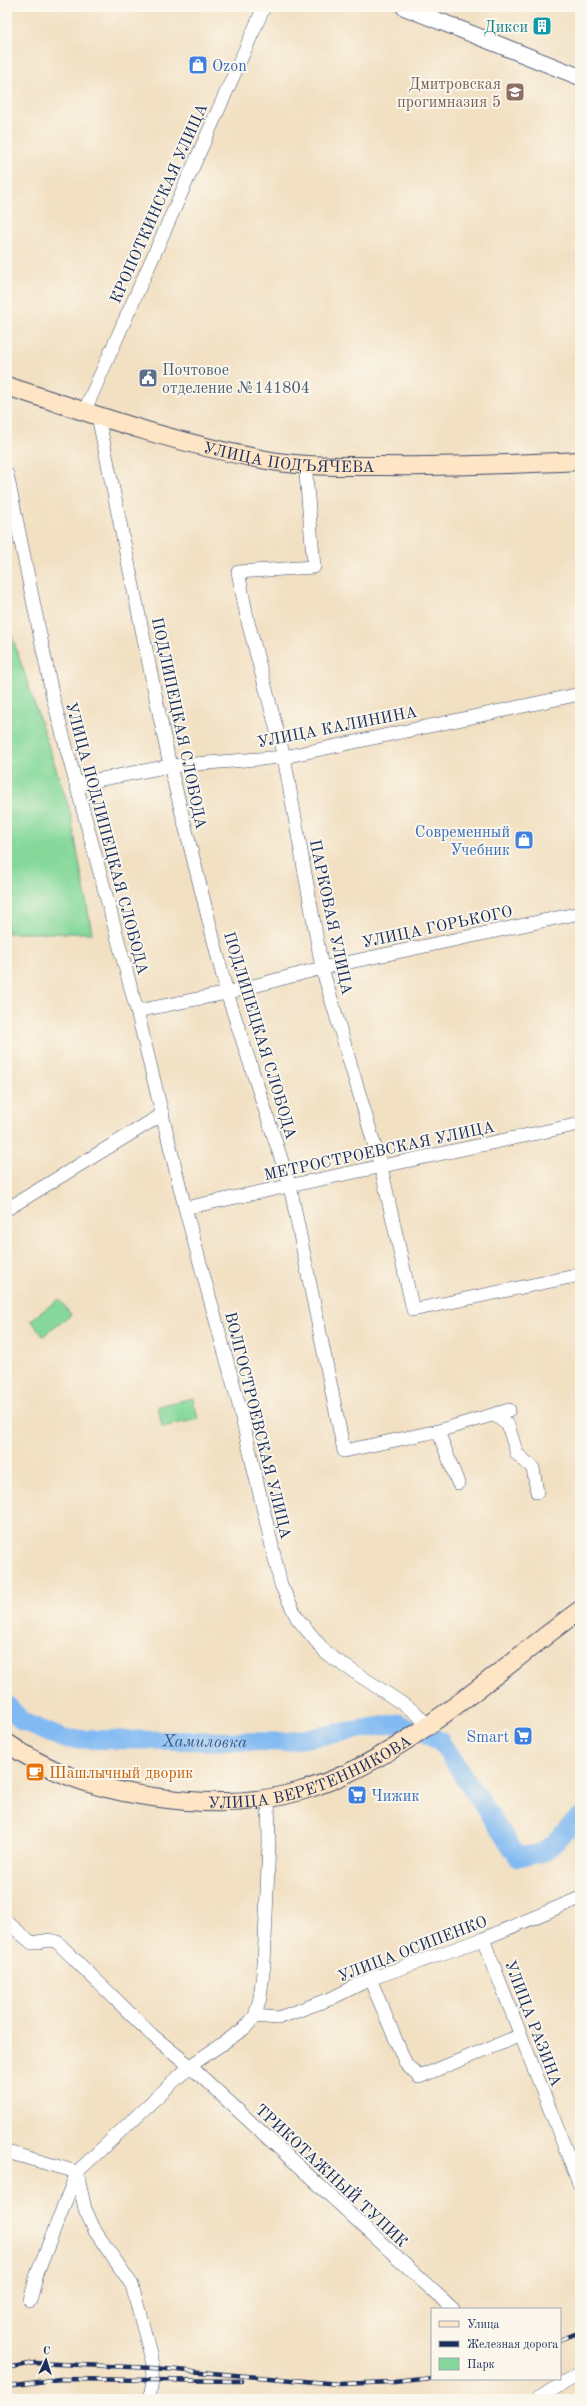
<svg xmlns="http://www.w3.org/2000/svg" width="587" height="2406" viewBox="0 0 587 2406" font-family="'Old Standard TT',serif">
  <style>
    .green { fill: #84d89a; stroke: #50847c }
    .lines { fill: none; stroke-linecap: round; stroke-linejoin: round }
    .river { stroke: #81baf2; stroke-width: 19 }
    .minor-casing { stroke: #3b4a6d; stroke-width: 14 }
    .tertiary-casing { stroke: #3b4a6d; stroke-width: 18 }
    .secondary-casing { stroke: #3b4a6d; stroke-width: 20 }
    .minor { stroke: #fff; stroke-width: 13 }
    .tertiary { stroke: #fff; stroke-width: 16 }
    .secondary { stroke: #fee5c5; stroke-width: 18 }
    .rail-casing { stroke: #1b2f5e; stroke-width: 4.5 }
    .rail { stroke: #fbf7ec; stroke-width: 3; stroke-dasharray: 9; stroke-linecap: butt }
    .labels { text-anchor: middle; stroke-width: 4; stroke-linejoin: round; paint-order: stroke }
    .culture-label { font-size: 16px; fill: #0d838f; stroke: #fbf7ec; text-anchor: end }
    .shop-label { font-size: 16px; fill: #366cbe; stroke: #fbf7ec; text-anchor: start }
    .education-label { font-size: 16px; fill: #785e54; stroke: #fbf7ec; text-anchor: end }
    .street-label { font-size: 16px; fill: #1b2f5e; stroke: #fbf7ec }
    .service-label { font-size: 16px; fill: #4e5e75; stroke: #fbf7ec; text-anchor: start }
    .food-label { font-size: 16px; fill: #c56008; stroke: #fbf7ec; text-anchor: start }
    .water-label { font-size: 17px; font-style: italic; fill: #3a598a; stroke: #fbf7ec }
  </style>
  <rect width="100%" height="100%" fill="#fbf7ec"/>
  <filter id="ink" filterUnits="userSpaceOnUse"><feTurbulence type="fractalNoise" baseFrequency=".025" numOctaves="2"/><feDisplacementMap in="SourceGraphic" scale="8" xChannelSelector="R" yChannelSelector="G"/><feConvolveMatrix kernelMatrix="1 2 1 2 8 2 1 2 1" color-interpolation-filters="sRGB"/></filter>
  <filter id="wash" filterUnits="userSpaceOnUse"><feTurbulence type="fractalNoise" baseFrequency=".012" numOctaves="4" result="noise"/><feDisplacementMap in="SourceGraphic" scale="16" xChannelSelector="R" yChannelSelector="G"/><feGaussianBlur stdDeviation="0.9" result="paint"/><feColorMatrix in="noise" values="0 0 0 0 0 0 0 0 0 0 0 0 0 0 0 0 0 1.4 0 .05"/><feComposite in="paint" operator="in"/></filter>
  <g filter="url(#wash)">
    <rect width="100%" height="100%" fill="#f2e0c2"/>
    <path class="green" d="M7 621 70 811 92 933H7Z
      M59 1299 71 1315 43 1336 31 1320Z
      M193 1398 198 1419 162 1427 158 1406Z"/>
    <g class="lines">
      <g class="river">
        <path id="s1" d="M7 1705 23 1722 64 1739 284 1742 398 1723 409 1728"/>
        <path d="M429 1736 440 1741 518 1857C525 1855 536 1855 543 1852 558 1844 566 1827 580 1817"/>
      </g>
    </g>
  </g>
  <g filter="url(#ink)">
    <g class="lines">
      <defs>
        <path id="minor" d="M84 412 264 7
          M98 416 170 766 227 993 290 1186 344 1451 438 1431 509 1410
          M305 463 314 567 238 572 248 622 284 757 322 968 381 1167 413 1310 580 1275
          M7 474 53 698 137 1011 185 1208 238 1401 281 1585 297 1618 327 1654 415 1712 428 1726
          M76 784 170 766 284 757 580 694
          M137 1011 227 993 322 968 580 913
          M185 1208 580 1124
          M7 1209 163 1114
          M495 1415 508 1425 517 1454 533 1468 537 1492
          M438 1431 458 1483
          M7 1922 32 1943 50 1940 57 1942 152 2035 190 2066 453 2309
          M483 1939 580 2186
          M370 1979 406 2064 419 2077 521 2035
          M255 2016 278 2018 330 1999 370 1979 483 1939 580 1898
          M7 2152 77 2172
          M77 2172 85 2209 95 2231 132 2285 154 2368 149 2399
          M30 2301 37 2274 77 2172 190 2066 245 2028 255 2016 260 1998 264 1964 269 1842 268 1798
          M536 2399 580 2374"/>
        <path id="tertiary" d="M404 7 580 77"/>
        <g id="secondary">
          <path id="s2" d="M7 386C94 415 181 445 272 461 308 467 347 466 383 466 449 467 515 464 580 461"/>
          <path id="s3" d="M7 1743C51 1774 100 1790 153 1797 200 1804 251 1805 297 1792 400 1764 494 1672 580 1610"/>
        </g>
      </defs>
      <use href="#minor" class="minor-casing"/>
      <use href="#tertiary" class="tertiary-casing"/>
      <use href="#secondary" class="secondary-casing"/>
      <use href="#minor" class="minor"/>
      <use href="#tertiary" class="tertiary"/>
      <use href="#secondary" class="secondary"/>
      <defs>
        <path id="rail" d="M560 2340 580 2332
          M7 2368 34 2363 154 2368 339 2384 394 2382 432 2378
          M7 2386 60 2379 242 2381"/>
      </defs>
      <use href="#rail" class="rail-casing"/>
      <use href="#rail" class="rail"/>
    </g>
  </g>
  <defs>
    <symbol id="building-square" viewBox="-11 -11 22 22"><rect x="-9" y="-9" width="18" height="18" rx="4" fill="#0f9aa8" stroke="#fbf7ec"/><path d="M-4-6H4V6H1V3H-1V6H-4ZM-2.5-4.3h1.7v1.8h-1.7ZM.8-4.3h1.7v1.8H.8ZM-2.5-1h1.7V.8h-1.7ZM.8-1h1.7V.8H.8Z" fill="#fff"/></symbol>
    <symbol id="shop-square" viewBox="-11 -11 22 22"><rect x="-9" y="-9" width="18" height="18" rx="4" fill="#3f7fe0" stroke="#fbf7ec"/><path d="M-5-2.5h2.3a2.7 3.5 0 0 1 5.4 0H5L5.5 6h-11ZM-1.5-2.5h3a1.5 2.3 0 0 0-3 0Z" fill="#fff"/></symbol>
    <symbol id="school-square" viewBox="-11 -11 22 22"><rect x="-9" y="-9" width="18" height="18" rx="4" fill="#8d6e63" stroke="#fbf7ec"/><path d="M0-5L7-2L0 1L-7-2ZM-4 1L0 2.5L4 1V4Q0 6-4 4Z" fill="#fff"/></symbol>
    <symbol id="civic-square" viewBox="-11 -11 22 22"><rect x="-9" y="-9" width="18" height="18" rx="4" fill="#5c6f8a" stroke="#fbf7ec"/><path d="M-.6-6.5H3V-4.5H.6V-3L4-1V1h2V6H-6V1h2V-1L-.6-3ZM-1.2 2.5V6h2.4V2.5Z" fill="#fff"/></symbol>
    <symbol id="supermarket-square" viewBox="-11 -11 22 22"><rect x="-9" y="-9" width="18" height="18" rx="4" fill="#3f7fe0" stroke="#fbf7ec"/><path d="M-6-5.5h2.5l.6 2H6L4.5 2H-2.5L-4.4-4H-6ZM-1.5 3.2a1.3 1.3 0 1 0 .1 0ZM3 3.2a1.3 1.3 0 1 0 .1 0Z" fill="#fff"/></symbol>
    <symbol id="cafe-square" viewBox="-11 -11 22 22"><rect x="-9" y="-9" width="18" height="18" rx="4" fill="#e8710a" stroke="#fbf7ec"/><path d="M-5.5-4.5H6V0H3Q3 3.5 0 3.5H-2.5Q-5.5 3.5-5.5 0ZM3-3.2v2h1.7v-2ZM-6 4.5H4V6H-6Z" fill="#fff"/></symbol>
  </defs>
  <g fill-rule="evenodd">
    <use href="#building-square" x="531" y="15" width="22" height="22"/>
    <use href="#shop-square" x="187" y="54" width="22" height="22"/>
    <use href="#school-square" x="504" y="81" width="22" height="22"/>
    <use href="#civic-square" x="137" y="367" width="22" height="22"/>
    <use href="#shop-square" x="513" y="829" width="22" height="22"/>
    <use href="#supermarket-square" x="512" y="1725" width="22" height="22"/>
    <use href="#cafe-square" x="24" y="1761" width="22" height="22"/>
    <use href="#supermarket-square" x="346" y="1784" width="22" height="22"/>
  </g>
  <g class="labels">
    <g class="culture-label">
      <text x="528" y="32">Дикси</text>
    </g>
    <g class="shop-label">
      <text x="212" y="71">Ozon</text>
      <text x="510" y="837" text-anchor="end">Современный<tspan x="510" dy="18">Учебник</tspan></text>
      <text x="509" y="1742" text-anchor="end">Smart</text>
      <text x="371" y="1801">Чижик</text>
    </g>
    <g class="education-label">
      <text x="501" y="89">Дмитровская<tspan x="501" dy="18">прогимназия 5</tspan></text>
    </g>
    <g class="street-label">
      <text transform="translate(158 203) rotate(-66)" y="6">КРОПОТКИНСКАЯ УЛИЦА</text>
      <text dy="6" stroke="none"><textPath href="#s2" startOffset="292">УЛИЦА ПОДЪЯЧЕВА</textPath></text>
      <text transform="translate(180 723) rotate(78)" y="6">ПОДЛИПЕЦКАЯ СЛОБОДА</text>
      <text transform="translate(337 726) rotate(-11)" y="6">УЛИЦА КАЛИНИНА</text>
      <text transform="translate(108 838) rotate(75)" y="6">УЛИЦА ПОДЛИПЕЦКАЯ СЛОБОДА</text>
      <text transform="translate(332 917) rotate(78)" y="6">ПАРКОВАЯ УЛИЦА</text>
      <text transform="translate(437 926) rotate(-12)" y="6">УЛИЦА ГОРЬКОГО</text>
      <text transform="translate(261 1035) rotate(73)" y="6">ПОДЛИПЕЦКАЯ СЛОБОДА</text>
      <text transform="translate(379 1150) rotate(-12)" y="6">МЕТРОСТРОЕВСКАЯ УЛИЦА</text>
      <text transform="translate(259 1425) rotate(76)" y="6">ВОЛГОСТРОЕВСКАЯ УЛИЦА</text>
      <text dy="6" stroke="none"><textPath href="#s3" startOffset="320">УЛИЦА ВЕРЕТЕННИКОВА</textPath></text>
      <text transform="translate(412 1948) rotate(-21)" y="6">УЛИЦА ОСИПЕНКО</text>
      <text transform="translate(534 2023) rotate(69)" y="6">УЛИЦА РАЗИНА</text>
      <text transform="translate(332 2175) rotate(43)" y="6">ТРИКОТАЖНЫЙ ТУПИК</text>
    </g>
    <g class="service-label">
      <text x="162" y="375">Почтовое<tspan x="162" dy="18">отделение №141804</tspan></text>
    </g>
    <g class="food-label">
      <text x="49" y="1778">Шашлычный дворик</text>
    </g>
    <g class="water-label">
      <text dy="6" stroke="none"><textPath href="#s1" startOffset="208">Хамиловка</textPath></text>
    </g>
  </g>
  <rect width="587" height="2406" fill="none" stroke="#fbf7ec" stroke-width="24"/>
  <rect x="431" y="2308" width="130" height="72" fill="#fbf7ec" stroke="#a1a7b3"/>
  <rect x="439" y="2321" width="20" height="6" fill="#fee5c5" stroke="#a1a7b3"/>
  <text x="467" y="2328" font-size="12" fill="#1b2f5e">Улица</text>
  <rect x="439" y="2341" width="20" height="6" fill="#1b2f5e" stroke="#a1a7b3"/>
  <text x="467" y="2348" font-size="12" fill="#1b2f5e">Железная дорога</text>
  <rect x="439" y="2358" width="20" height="12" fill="#84d89a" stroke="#a1a7b3"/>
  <text x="467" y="2368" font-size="12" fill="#1b2f5e">Парк</text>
  <g transform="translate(46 2360) rotate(4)" stroke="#fbf7ec" stroke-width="3" paint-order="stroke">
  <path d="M0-3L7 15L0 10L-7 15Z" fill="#1b2f5e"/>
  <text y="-6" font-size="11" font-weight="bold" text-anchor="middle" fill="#1b2f5e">С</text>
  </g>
</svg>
